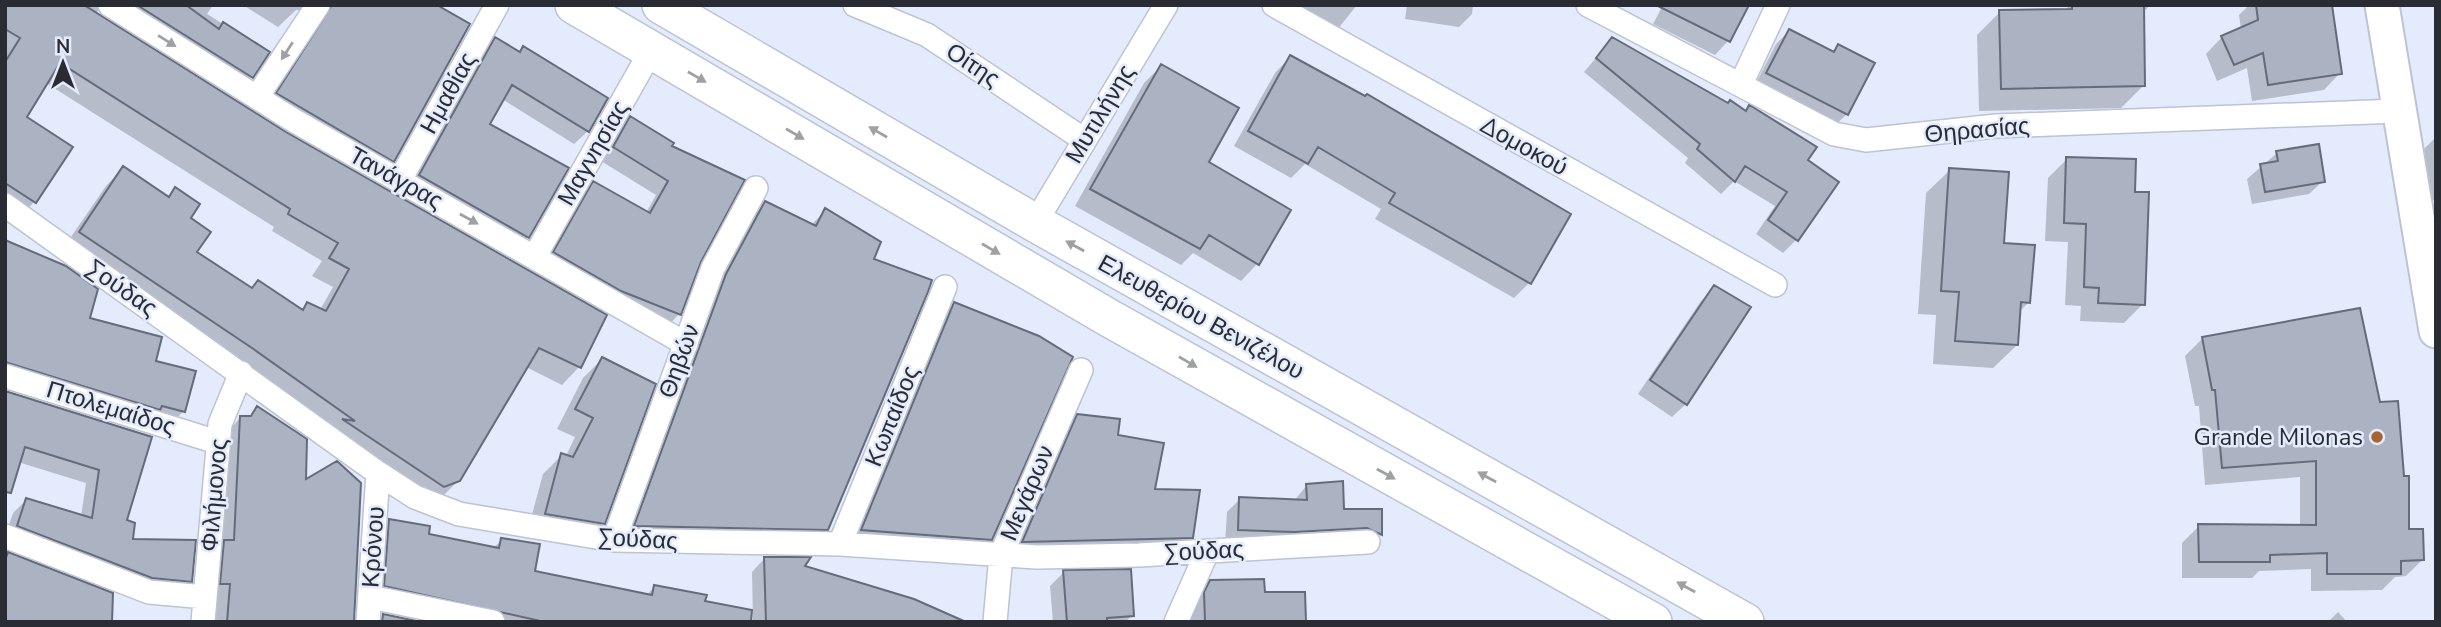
<svg xmlns="http://www.w3.org/2000/svg" width="2441" height="627" viewBox="0 0 2441 627" font-family="'Nunito Sans',sans-serif">
  <style>
    .shadow { fill: #0003 }
    .building { fill: #abb2c2; stroke: #656b7a; stroke-width: 2 }
    .lines { fill: none; stroke-linecap: round; stroke-linejoin: round }
    .street-casing { stroke: #bcc3d3; stroke-width: 26 }
    .secondary-casing { stroke: #bcc3d3; stroke-width: 37 }
    .primary-casing { stroke: #bcc3d3; stroke-width: 40 }
    .street { stroke: #fff; stroke-width: 23 }
    .secondary { stroke: #fff; stroke-width: 33 }
    .primary { stroke: #fff; stroke-width: 37 }
    .oneway { fill: #9fa0a3 }
    .poi-dot { fill: #a66431; stroke: #e4ebfc; stroke-width: 2.5 }
    .labels { text-anchor: middle; stroke-width: 5; stroke-linejoin: round; paint-order: stroke }
    .street-label { font-size: 24px; fill: #292c32; stroke: #e4ebfc }
    .poi-label { font-size: 24px; fill: #292c32; stroke: #e4ebfc; text-anchor: end }
  </style>
  <rect width="100%" height="100%" fill="#e4ebfc"/>
  <path class="shadow" d="M5 5H213L207 14 268 52 251 77 234 95 99 10 96 13 285 134 605 316 579 367 562 385 526 367 459 480 440 499 426 504 62 250 106 186 123 168 167 198 175 189 188 218 194 252 251 289 258 282 301 311 308 304 320 310 333 287 312 276 322 261 272 231 274 227 46 83 25 118 70 148 34 202 17 220 5 212Z
    M243 5H436L393 161 375 178 260 111 307 10H296L278 27Z
    M1282 5H1357L1333 35Z
    M1407 5H1473L1472 14 1459 27 1405 19Z
    M1663 5H1747L1728 41 1715 55 1653 24Z
    M2069 5H2150L2142 14 2144 85 2121 108 1979 111 1977 35 2000 12 2065 11Z
    M2249 5H2330L2340 73 2324 90 2252 101 2247 68 2217 81 2206 54 2222 37 2241 29 2239 15Z
    M1789 31 1832 53 1839 47 1847 114 1833 127 1754 87 1776 44Z
    M495 39 519 53 523 48 588 131 574 144 502 99 488 124 566 168 528 237 514 251 406 189 482 53Z
    M1612 39 1745 112 1806 161 1796 240 1783 253 1756 234 1775 206 1734 181 1721 194 1685 163 1688 158 1584 72Z
    M1290 57 1529 283 1514 298 1375 219 1381 209 1305 164 1291 178 1234 146 1275 73Z
    M1161 66 1257 264 1241 281 1193 253 1181 265 1075 206 1144 83Z
    M630 119 671 144 699 261 679 314 666 328 541 266 580 197 594 184 646 213 656 195 601 161 617 132Z
    M2436 137V200L2427 201 2424 149Z
    M2277 153 2323 181 2309 194 2252 204 2247 179Z
    M2067 159 2133 193 2143 304 2124 323 2080 321 2081 306 2065 305 2068 242 2045 241 2048 178Z
    M1950 170 2002 245 2029 302 2019 312 2017 345 1993 368 1933 364 1936 315 1918 314 1926 193Z
    M765 203 811 225 826 210 871 260 827 529 812 543 621 540 712 290 751 218Z
    M5 242 88 320 153 363 184 411 170 424 5 378Z
    M1714 287 1686 404 1672 417 1638 394 1701 301Z
    M954 304 991 539 977 553 849 543 941 318Z
    M2202 339 2407 531 2423 559 2406 576 2395 577 2382 590 2311 591V569L2259 571 2252 578H2182V543L2199 526H2300V477L2205 485 2199 406H2195L2185 356Z
    M602 359 603 523 584 542 527 533 543 474 562 455 566 456 575 437 557 429 583 378Z
    M5 393 150 438 125 521 131 541 191 581 178 594 5 537 13 513 26 500 81 517 86 483 18 462 10 488 5 493Z
    M257 409 304 483 352 621 215 622 217 597H207L226 433 240 418H248Z
    M1078 415 1116 436 1191 537 1178 551 1010 555 1064 429Z
    M1307 485 1342 510H1380V534L1367 547 1225 543 1227 512 1240 499 1294 501Z
    M390 521 427 536 492 549 502 540 533 572 646 596 654 587 702 602 725 622H480L371 600 375 535Z
    M765 558 803 567 962 622H753L752 572Z
    M1064 572 1132 615 1126 622H1053L1050 586Z
    M1211 582 1263 594 1304 622H1186L1191 601Z
    M2338 612 2347 622H2328Z"/>
  <path class="building" d="M5 5H84L286 132 607 315 581 368 539 348 460 481 444 487 342 419 355 421 252 348 79 232 123 166 169 197 175 187 200 204 191 218 211 232 197 252 252 288 258 280 303 310 307 302 326 311 349 269 329 258 338 243 288 214 290 209 60 63 27 117 73 147 36 203 5 183V62L20 38 5 29Z
    M137 5H186L219 29 223 22 270 52 253 78Z
    M332 5H437L470 24 394 162 276 93Z
    M1656 5H1749L1730 42Z
    M2072 5H2144L2145 86 2001 89 1999 10 2072 9Z
    M2256 5H2332L2342 74 2268 85 2263 53 2234 65 2221 36 2258 20Z
    M1789 29 1834 52 1838 44 1875 63 1848 115 1766 73Z
    M495 37 520 52 523 46 608 98 589 132 512 85 490 124 569 168 529 238 419 175Z
    M1612 37 1728 103 1730 100 1746 111 1749 105 1756 109 1817 147 1808 160 1839 182 1798 241 1768 220 1787 192 1745 166 1735 182 1697 149 1700 144 1596 58Z
    M1290 55 1365 96 1367 94 1571 214 1531 284 1389 203 1395 193 1318 147 1308 164 1248 131Z
    M1161 64 1239 108 1209 162 1291 210 1259 265 1209 235 1200 249 1090 189Z
    M630 116 674 143 672 146 745 180 701 262 681 315 621 291 553 252 593 181 650 213 668 181 613 147Z
    M2319 144 2325 182 2265 192 2260 164 2278 161 2276 151Z
    M2066 157 2136 159 2135 192H2149L2145 305 2098 303 2099 288 2084 287 2086 224 2064 223Z
    M1949 168 2009 172 2004 243 2035 245 2030 303 2021 302 2018 345 1955 341 1959 292 1941 291Z
    M765 201 816 226 825 208 881 242 874 259 932 280 928 292 828 530 634 526 726 274Z
    M5 240 66 266 98 289 90 318 162 337 156 361 196 371 185 412 162 406 160 410 5 362Z
    M1714 285 1751 307 1687 405 1650 380Z
    M954 302 1039 336 1073 357 992 540 861 530Z
    M2360 308 2380 402 2398 401 2404 476H2409V529H2423L2424 560 2401 561V574H2327V553L2270 555V562H2199L2198 524 2316 525V461L2222 468 2215 390H2212L2202 337Z
    M602 357 656 384 605 524 545 514 561 453 573 457 593 418 575 409Z
    M5 391 152 437 127 520 135 523 133 539 196 540 192 582 152 578 17 526 26 498 92 518 99 470 25 447 11 493 5 492Z
    M257 406 307 439 306 479 337 461 361 483 354 622H227L230 584H220L224 540H234L240 416H251Z
    M1077 414 1120 419 1118 435 1164 443 1155 489 1200 490 1193 538 1022 542Z
    M1343 481 1344 509H1382V535L1367 528 1294 532 1238 530 1239 497 1307 500 1306 484Z
    M389 519 430 526 429 534 499 548 501 538 540 544 535 571 652 595 654 585 707 595 705 601 752 610 751 622H545L384 586Z
    M8 552 113 593 112 622H5V561Z
    M764 557H811L805 566 914 599 966 622H766Z
    M1131 569 1134 616 1107 618V622H1067L1063 570Z
    M1264 579 1265 592H1305L1306 622H1205L1204 592 1210 580Z
    M383 614 421 622H382Z"/>
  <g class="lines">
    <defs>
      <path id="street" d="M110 5 293 120 686 344
        M855 5 927 35 1083 139
        M1274 5 1775 285
        M1588 5 1834 134 1866 140 1996 126 2398 111
        M1741 84 1778 5
        M257 97 318 5
        M400 180 497 5
        M5 205 378 473 415 497 459 514 614 540 840 544 1037 557 1139 555 1368 542
        M1035 223 1166 5
        M535 256 651 51
        M5 376 217 442
        M5 536 149 592 205 597
        M614 540 713 268 756 188
        M840 544 945 287
        M370 597 493 622
        M203 622 220 424 241 373
        M368 622 378 473
        M995 622 1001 555 1081 370
        M1176 622 1207 552"/>
      <path id="secondary" d="M2382 5 2436 331"/>
      <path id="primary" d="M574 5 1109 318 1653 622
        M661 5 1035 223 1745 622"/>
    </defs>
    <use href="#street" class="street-casing"/>
    <use href="#secondary" class="secondary-casing"/>
    <use href="#primary" class="primary-casing"/>
    <use href="#street" class="street"/>
    <use href="#secondary" class="secondary"/>
    <use href="#primary" class="primary"/>
  </g>
  <defs><path id="oneway-solid" d="M-6-.8H1V-3.2L6.5 0L1 3.2V.8H-6Z" transform="scale(1.75)"/></defs>
  <g class="oneway">
    <use href="#oneway-solid" transform="translate(167 41) rotate(32)"/>
    <use href="#oneway-solid" transform="translate(287 51) rotate(123)"/>
    <use href="#oneway-solid" transform="translate(697 77) rotate(30)"/>
    <use href="#oneway-solid" transform="translate(878 132) rotate(-150)"/>
    <use href="#oneway-solid" transform="translate(795 134) rotate(30)"/>
    <use href="#oneway-solid" transform="translate(469 219) rotate(29)"/>
    <use href="#oneway-solid" transform="translate(1075 246) rotate(-151)"/>
    <use href="#oneway-solid" transform="translate(991 249) rotate(30)"/>
    <use href="#oneway-solid" transform="translate(1188 362) rotate(30)"/>
    <use href="#oneway-solid" transform="translate(1386 474) rotate(29)"/>
    <use href="#oneway-solid" transform="translate(1487 477) rotate(-151)"/>
    <use href="#oneway-solid" transform="translate(1686 587) rotate(-151)"/>
  </g>
  <circle class="poi-dot" cx="2377" cy="437" r="7"/>
  <g class="labels">
    <g class="street-label">
      <text transform="translate(973 65) rotate(34)" y="8">Οίτης</text>
      <text transform="translate(448 93) rotate(-61)" y="8">Ημαθίας</text>
      <text transform="translate(1100 114) rotate(-59)" y="8">Μυτιλήνης</text>
      <text transform="translate(1977 130) rotate(-5)" y="8">Θηρασίας</text>
      <text transform="translate(1524 146) rotate(29)" y="8">Δομοκού</text>
      <text transform="translate(593 153) rotate(-60)" y="8">Μαγνησίας</text>
      <text transform="translate(396 178) rotate(29)" y="8">Τανάγρας</text>
      <text transform="translate(122 288) rotate(35)" y="8">Σούδας</text>
      <text transform="translate(1201 317) rotate(29)" y="8">Ελευθερίου Βενιζέλου</text>
      <text transform="translate(679 361) rotate(-70)" y="8">Θηβών</text>
      <text transform="translate(111 408) rotate(17)" y="8">Πτολεμαίδος</text>
      <text transform="translate(892 416) rotate(-68)" y="8">Κωπαίδος</text>
      <text transform="translate(1027 493) rotate(-67)" y="8">Μεγάρων</text>
      <text transform="translate(214 495) rotate(-85)" y="8">Φιλήμονος</text>
      <text transform="translate(638 539) rotate(3)" y="8">Σούδας</text>
      <text transform="translate(373 547) rotate(-86)" y="8">Κρόνου</text>
      <text transform="translate(1204 551) rotate(-3)" y="8">Σούδας</text>
    </g>
    <g class="poi-label">
      <text x="2363" y="445">Grande Milonas</text>
    </g>
  </g>
  <rect width="2441" height="627" fill="none" stroke="#292c32" stroke-width="14"/>
  <g transform="translate(63 63)" stroke="#e4ebfc" stroke-width="5" paint-order="stroke">
  <path d="M0-5L12 26L0 18L-12 26Z" fill="#292c32"/>
  <text y="-10" font-size="19" font-weight="bold" text-anchor="middle" fill="#292c32">N</text>
  </g>
</svg>
